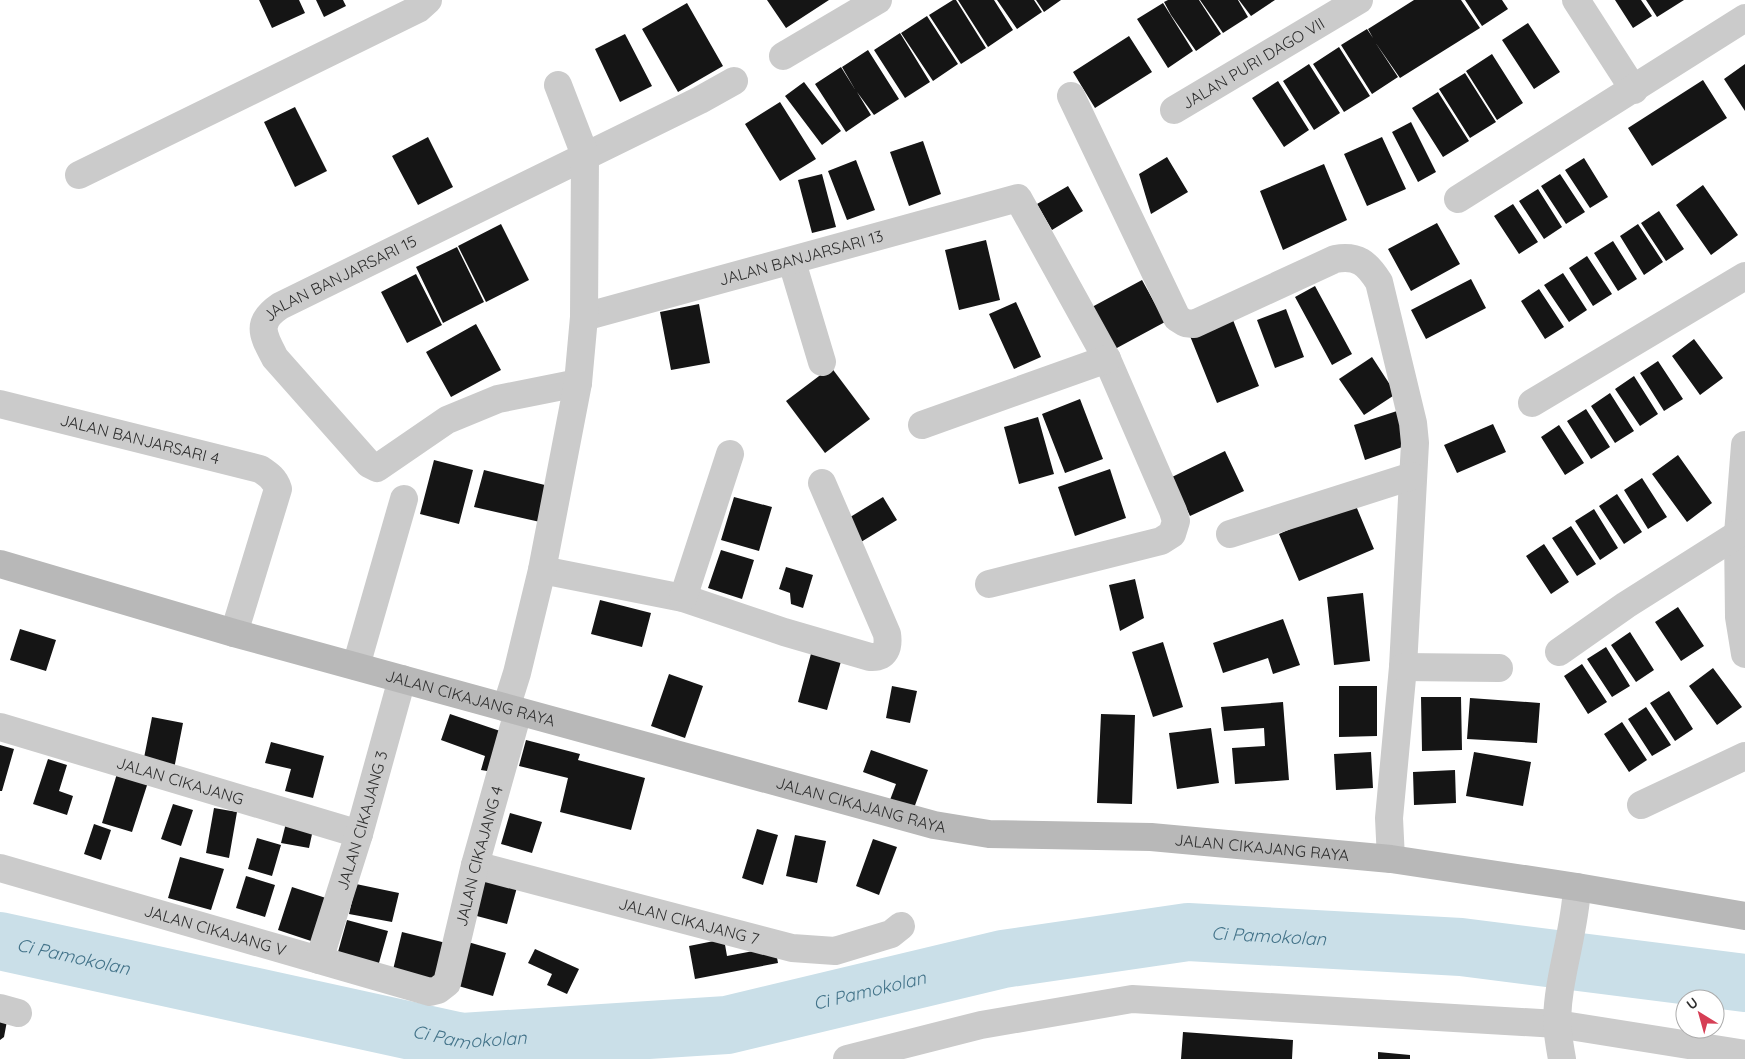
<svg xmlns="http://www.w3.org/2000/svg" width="1745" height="1059" viewBox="0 0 1745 1059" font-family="Quicksand,sans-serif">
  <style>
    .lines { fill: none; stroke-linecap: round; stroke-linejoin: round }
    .river { stroke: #cadfe8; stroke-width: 58 }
    .building { fill: #151515 }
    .minor { stroke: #cbcbcb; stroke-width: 28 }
    .secondary { stroke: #b8b8b8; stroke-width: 28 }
    .labels { text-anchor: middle; stroke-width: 5; stroke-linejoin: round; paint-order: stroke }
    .street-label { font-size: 16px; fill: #2e2e2e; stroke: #fff }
    .water-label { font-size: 18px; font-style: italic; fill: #437389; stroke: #fff }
  </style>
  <rect width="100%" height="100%" fill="#fff"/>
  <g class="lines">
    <path class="river" id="s1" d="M0 941 462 1042 727 1025 1003 959 1188 932 1461 947 1745 983"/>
  </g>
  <path class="building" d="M259 0H299L305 13 272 28Z
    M316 0H343L346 6 324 17Z
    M767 0H829L786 28Z
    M953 0H956L986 48 961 64 929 15Z
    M958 0H994L1013 30 988 47Z
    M997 0H1034L1042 12 1017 29Z
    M1036 0H1061L1044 12Z
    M1168 0H1199L1221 34 1196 51 1171 15 1164 2Z
    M1200 0H1238L1248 17 1223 33Z
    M1239 0H1275L1251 16Z
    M1414 0H1461L1480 28 1400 78 1375 42 1398 77 1372 94 1341 45 1367 29 1373 38 1368 29Z
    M1465 0H1502L1508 9 1482 26Z
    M1615 0H1641L1652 16 1633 28Z
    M1646 0H1684L1657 17Z
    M687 3 723 66 678 92 642 29Z
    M1163 3 1193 51 1168 68 1137 19Z
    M927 16 958 64 933 81 901 33Z
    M1528 23 1560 72 1534 89 1502 40Z
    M900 33 930 82 905 98 874 50Z
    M625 34 652 86 620 102 595 49Z
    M1129 36 1152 72 1095 108 1073 72Z
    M1339 47 1370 96 1344 112 1313 64Z
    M868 50 899 99 874 115 857 92 871 115 846 132 815 84 841 67 856 91 842 67Z
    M1492 54 1523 103 1497 120 1466 71Z
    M1309 64 1340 113 1314 130 1283 81Z
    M1745 64V111L1724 79Z
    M1465 73 1496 122 1470 138 1439 89Z
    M1703 80 1727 118 1652 166 1628 128Z
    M1278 81 1309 130 1284 147 1252 98Z
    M804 82 841 131 822 145 785 96Z
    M1438 92 1469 141 1443 157 1412 108Z
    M780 102 816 159 780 181 745 124Z
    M295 107 327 171 295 187 264 122Z
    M1411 122 1436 172 1418 182 1392 132Z
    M428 137 453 187 418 205 392 156Z
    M1382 137 1406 189 1367 206 1344 154Z
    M923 141 941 194 909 206 890 152Z
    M1167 157 1188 192 1151 214 1139 174Z
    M1584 158 1608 197 1590 208 1565 170Z
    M856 160 875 210 847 220 828 171Z
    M1324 164 1347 220 1283 250 1260 191Z
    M822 174 836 227 812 233 798 180Z
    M1560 174 1585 212 1566 224 1541 186Z
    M1703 185 1738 235 1711 255 1676 205Z
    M1068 186 1083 211 1052 230 1037 204Z
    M1538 189 1562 227 1544 239 1519 201Z
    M1513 204 1538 242 1519 254 1494 216Z
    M1659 211 1684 249 1666 261 1641 223Z
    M1437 223 1460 264 1411 291 1388 249Z
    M501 224 529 280 486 302 458 246Z
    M1638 224 1663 262 1644 275 1620 236Z
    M986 240 1000 300 959 310 945 250Z
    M1613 241 1637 279 1618 291 1594 253Z
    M457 247 484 302 443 323 416 267Z
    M1587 256 1612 294 1593 306 1569 268Z
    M1563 273 1587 310 1569 322 1544 285Z
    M416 274 442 325 407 343 381 292Z
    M1471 279 1486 308 1426 339 1411 310Z
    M1142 280 1165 322 1115 349 1092 307Z
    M1315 286 1352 354 1332 365 1295 297Z
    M1539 289 1564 327 1545 339 1521 301Z
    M1016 302 1041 357 1014 369 989 314Z
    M699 304 710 363 671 370 660 312Z
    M1286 309 1304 357 1275 368 1257 320Z
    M1233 320 1259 386 1217 403 1190 336Z
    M476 324 501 370 451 397 426 352Z
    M1694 339 1723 378 1700 395 1672 356Z
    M1372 357 1396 394 1364 415 1339 379Z
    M1658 361 1683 399 1664 411 1640 373Z
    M831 367 870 419 825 453 786 401Z
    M1634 376 1658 414 1640 426 1615 389Z
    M1610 393 1634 431 1615 443 1591 406Z
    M1080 399 1103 459 1065 473 1042 414Z
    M1586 409 1610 447 1591 459 1567 421Z
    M1397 411 1408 445 1365 460 1354 425Z
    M1038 417 1054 474 1019 484 1004 427Z
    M1493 424 1506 452 1457 473 1444 445Z
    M1559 425 1584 463 1565 475 1541 437Z
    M1225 451 1244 491 1190 516 1172 477Z
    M1678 455 1712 503 1687 522 1652 474Z
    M434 460 473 470 459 524 420 514Z
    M1110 469 1126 518 1075 536 1058 487Z
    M484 470 549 486 540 522 474 507Z
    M1642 478 1667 517 1648 529 1624 490Z
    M1617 494 1642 532 1624 544 1599 506Z
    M734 497 772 507 759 551 721 540Z
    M883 497 897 520 861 542 847 519Z
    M1354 501 1374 549 1299 581 1279 534Z
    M1594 509 1618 548 1600 560 1575 521Z
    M1571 526 1596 564 1577 576 1552 538Z
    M1544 544 1569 582 1551 594 1526 556Z
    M721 550 754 560 742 599 708 588Z
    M786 567 813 575 803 608 791 604 790 593 779 589Z
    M1135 579 1144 618 1120 631 1109 585Z
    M1363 593 1370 661 1334 665 1327 597Z
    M600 600 651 613 642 647 591 634Z
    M1678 607 1704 646 1681 661 1655 622Z
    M1283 619 1300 665 1273 674 1268 658 1223 673 1213 643Z
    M20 629 56 640 46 671 10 660Z
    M1630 632 1654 670 1636 682 1611 645Z
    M1163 642 1183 707 1153 717 1132 652Z
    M1606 647 1630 686 1612 697 1587 659Z
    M812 650 842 658 827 710 798 702Z
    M1582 664 1607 702 1588 714 1564 676Z
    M1713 668 1742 707 1717 725 1689 686Z
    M669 674 703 686 685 738 651 726Z
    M892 686 917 691 910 723 886 718Z
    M1339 686H1377V736L1339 737Z
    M1669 691 1693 729 1675 741 1650 703Z
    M1421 697H1461L1462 750 1422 751Z
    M1470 698 1540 703 1537 743 1467 739Z
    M1283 702 1289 780 1235 784 1232 748 1265 746 1264 728 1224 731 1221 707Z
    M1646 707 1671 745 1652 756 1628 719Z
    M450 714 509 734 499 773 481 770 485 756 441 740Z
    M1101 714 1135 715 1132 804 1097 803Z
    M152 717 183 723 174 769 143 763Z
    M1622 722 1647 760 1629 772 1604 734Z
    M1211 728 1219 783 1177 789 1169 733Z
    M526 740 580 754 578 760 645 778 631 830 560 812 568 778 519 766Z
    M271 742 324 756 313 798 285 791 291 769 265 763Z
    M0 745 14 749 2 791H0Z
    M871 750 928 770 914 808 890 800 896 784 863 772Z
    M1371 752 1373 788 1336 790 1334 754Z
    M1474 752 1531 762 1523 806 1466 796Z
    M48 759 67 765 59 791 73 796 67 815 33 804Z
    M119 767 150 776 132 832 102 823Z
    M1455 770 1456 803 1414 805 1413 772Z
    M173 804 193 810 181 846 161 839Z
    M214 808 237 812 229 858 206 853Z
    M510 813 542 822 532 853 501 844Z
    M287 819 314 825 309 848 281 843Z
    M94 824 111 830 101 860 84 854Z
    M757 829 778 835 763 885 742 878Z
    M795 835 826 841 817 883 786 876Z
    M257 838 281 845 272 876 248 869Z
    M873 839 897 847 879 895 856 886Z
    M180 857 224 869 211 910 168 898Z
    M485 871 519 880 507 924 473 915Z
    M246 876 275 885 265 917 236 908Z
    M356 884 399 893 392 922 349 914Z
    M292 887 332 900 317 943 278 930Z
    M347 920 388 931 377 970 336 959Z
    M402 932 446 943 436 984 392 974Z
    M724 939 727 956 775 947 778 963 695 979 689 946Z
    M468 942 506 953 493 996 455 985Z
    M535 949 579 969 567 994 547 985 552 974 528 963Z
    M0 1020 7 1021 4 1037 0 1040Z
    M1183 1032 1293 1040 1292 1059H1181Z
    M1378 1052 1410 1055V1059H1378Z"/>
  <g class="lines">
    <g class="minor">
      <path d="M1576 0 1634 90"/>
      <path d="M783 56 878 0"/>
      <path d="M1071 96 1177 318 1185 323 1194 324 1335 259C1358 255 1367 263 1379 282L1413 423 1415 443 1403 667 1389 818 1391 859"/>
      <path id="s2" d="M1174 110 1359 0"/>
      <path d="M79 175 418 9 428 0"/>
      <path d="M1458 199 1745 18"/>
      <path d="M792 262 822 362"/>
      <path id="s3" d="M584 317 1018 198 1107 359 1173 511 1176 521 1172 534 1161 541 989 584"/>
      <path id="s4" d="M578 383 498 399 447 420 377 468 369 464 275 358C263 335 255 323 280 306L700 100 734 81"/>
      <path d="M1532 403 1745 276"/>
      <path id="s5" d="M0 404 260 469C269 475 275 479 278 489L234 633"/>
      <path d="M922 425 1107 359"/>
      <path d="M1745 445 1738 534 1739 617 1745 654"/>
      <path d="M1230 534 1412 476"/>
      <path d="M542 570 683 598 784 632 870 657C886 658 889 647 887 634L822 483"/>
      <path d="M683 598 730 454"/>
      <path d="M1559 652 1626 605 1738 534 1745 532"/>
      <path d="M356 666 404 499"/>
      <path d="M1403 667 1499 668"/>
      <path d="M506 708 517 673 542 570 578 383 584 317 585 155 558 85"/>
      <path id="s6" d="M0 727 359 834"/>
      <path d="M1641 805 1745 756"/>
      <path id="s7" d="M475 865 792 948 835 951 891 934 901 926"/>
      <path id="s8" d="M0 868 430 992 438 990 447 983 475 865 518 712"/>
      <path id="s9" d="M319 960 359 834 402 679"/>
      <path d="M0 1008 18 1013"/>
      <path d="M847 1059 981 1025 1132 999 1557 1024 1745 1054"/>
      <path d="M1562 1059C1560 1048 1558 1036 1557 1024 1557 978 1575 933 1577 887"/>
    </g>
    <path class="secondary" id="s10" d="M0 564 234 633 934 825 989 834 1151 837 1391 859 1577 887 1745 916"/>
  </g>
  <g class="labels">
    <g class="street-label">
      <text dy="6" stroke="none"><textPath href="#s2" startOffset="92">JALAN PURI DAGO VII</textPath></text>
      <text dy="6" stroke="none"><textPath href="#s3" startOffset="225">JALAN BANJARSARI 13</textPath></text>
      <text dy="6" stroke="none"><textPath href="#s4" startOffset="499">JALAN BANJARSARI 15</textPath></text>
      <text dy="6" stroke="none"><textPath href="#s5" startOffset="144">JALAN BANJARSARI 4</textPath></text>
      <text dy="6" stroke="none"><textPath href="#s10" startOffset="489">JALAN CIKAJANG RAYA</textPath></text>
      <text dy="6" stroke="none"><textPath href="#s6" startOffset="188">JALAN CIKAJANG</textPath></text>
      <text dy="6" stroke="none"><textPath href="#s10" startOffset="894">JALAN CIKAJANG RAYA</textPath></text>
      <text dy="6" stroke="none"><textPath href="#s9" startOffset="146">JALAN CIKAJANG 3</textPath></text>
      <text dy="6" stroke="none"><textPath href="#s10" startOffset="1299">JALAN CIKAJANG RAYA</textPath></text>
      <text dy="6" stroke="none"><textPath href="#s8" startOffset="598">JALAN CIKAJANG 4</textPath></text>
      <text dy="6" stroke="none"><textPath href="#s7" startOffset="221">JALAN CIKAJANG 7</textPath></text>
      <text dy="6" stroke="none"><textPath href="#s8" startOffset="224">JALAN CIKAJANG V</textPath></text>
    </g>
    <g class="water-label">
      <text dy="6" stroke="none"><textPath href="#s1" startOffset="1290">Ci Pamokolan</textPath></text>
      <text dy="6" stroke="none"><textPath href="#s1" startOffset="75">Ci Pamokolan</textPath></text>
      <text dy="6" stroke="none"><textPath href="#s1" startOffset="885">Ci Pamokolan</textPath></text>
      <text dy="6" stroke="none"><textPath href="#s1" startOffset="480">Ci Pamokolan</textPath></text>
    </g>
  </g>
  <g transform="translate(1700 1014) rotate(323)"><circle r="24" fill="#ffffff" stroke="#ababab"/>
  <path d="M0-4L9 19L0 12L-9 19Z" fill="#d63e55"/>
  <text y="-8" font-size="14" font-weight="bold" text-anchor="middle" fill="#2e2e2e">U</text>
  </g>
</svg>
